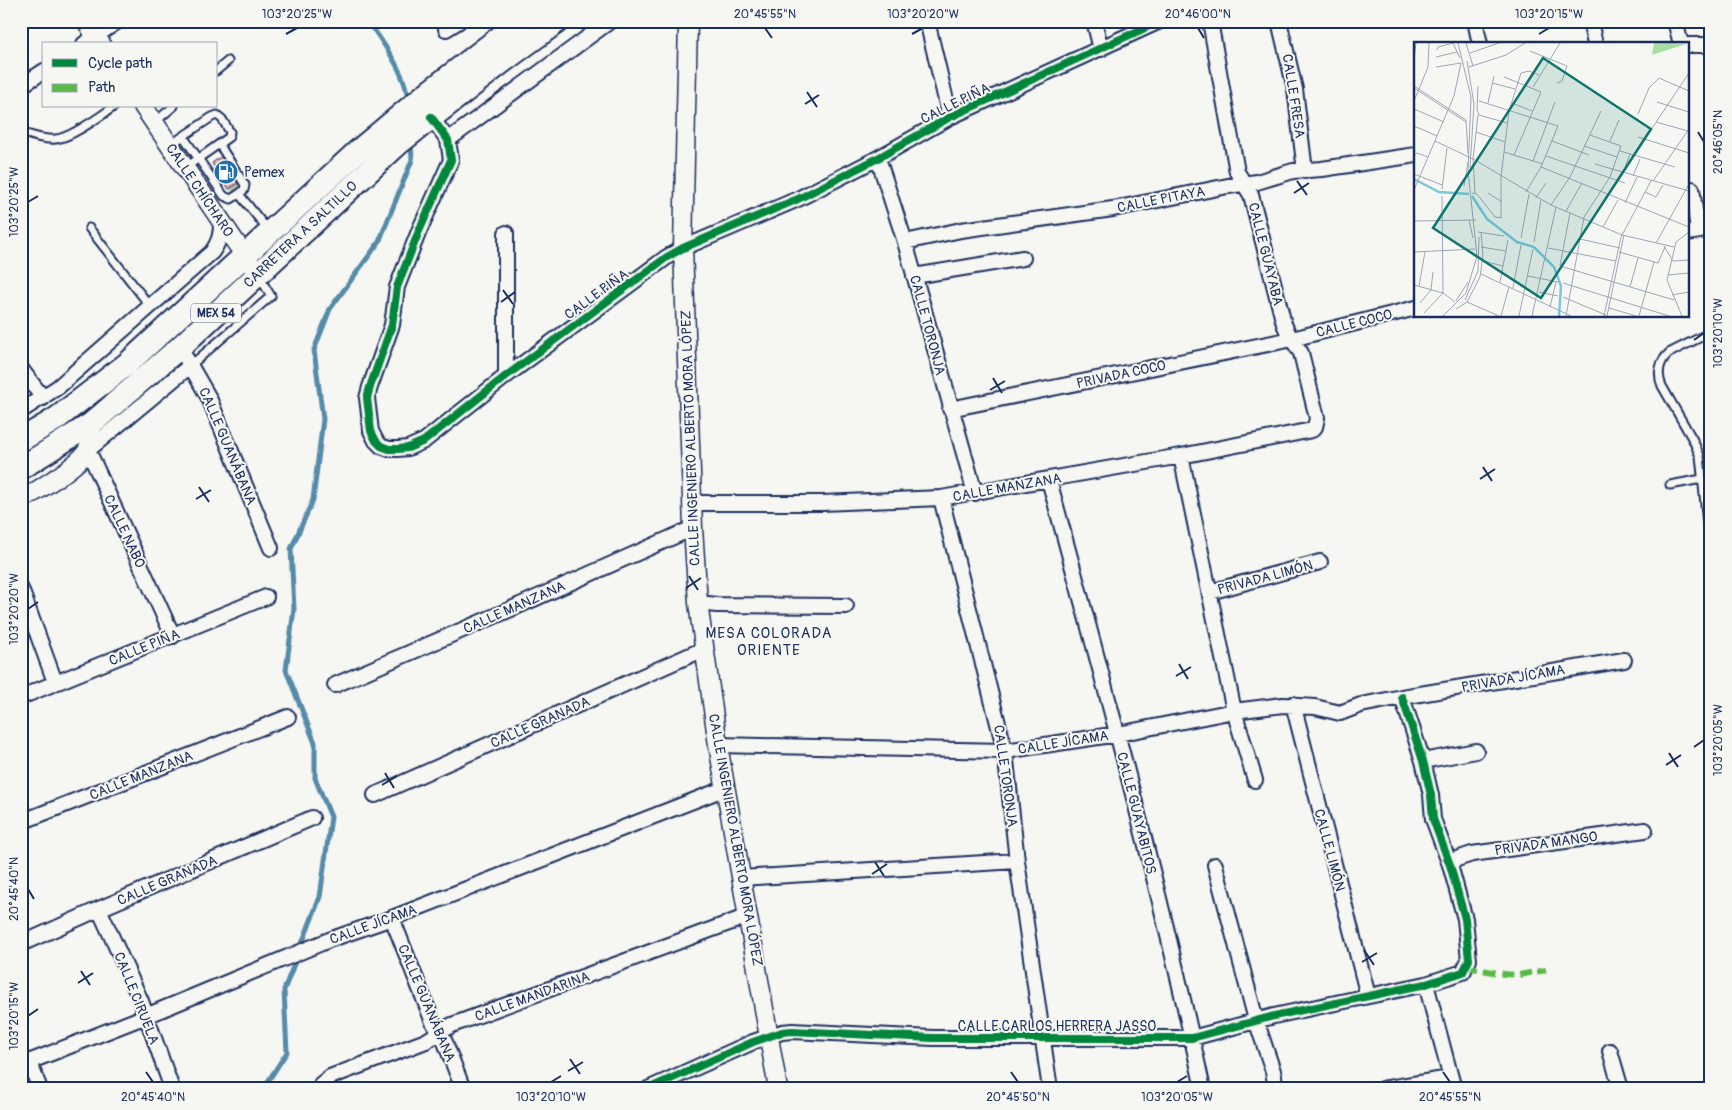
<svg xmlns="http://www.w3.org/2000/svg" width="1732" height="1110" viewBox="0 0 1732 1110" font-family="Pangolin,sans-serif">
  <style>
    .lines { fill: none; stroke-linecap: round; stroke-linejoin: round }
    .stream { stroke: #558ba9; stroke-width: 5 }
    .building { fill: #edb4a7; stroke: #1b2f5e; filter: url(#shadow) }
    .service-casing { stroke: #1b2f5e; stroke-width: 11 }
    .minor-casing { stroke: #1b2f5e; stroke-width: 18 }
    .tertiary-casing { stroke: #1b2f5e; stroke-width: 21 }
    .primary-casing { stroke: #1b2f5e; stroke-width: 26 }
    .service { stroke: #f6f6f2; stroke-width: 7 }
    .minor { stroke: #f6f6f2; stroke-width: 14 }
    .tertiary { stroke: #f6f6f2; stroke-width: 18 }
    .primary { stroke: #f6f6f2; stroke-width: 22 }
    .quiet { stroke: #58b947; stroke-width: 6; stroke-dasharray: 12 6; stroke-linecap: butt }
    .cycleway-casing { stroke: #f6f6f2; stroke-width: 11 }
    .cycleway { stroke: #00873e; stroke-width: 8 }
    .ticks { fill: none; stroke: #1b2f5e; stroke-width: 2 }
    .labels { text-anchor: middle; stroke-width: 4; stroke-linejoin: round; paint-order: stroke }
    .shield { fill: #f6f6f2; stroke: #5d6b8a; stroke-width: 1 }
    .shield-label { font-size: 12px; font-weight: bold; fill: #1b2f5e }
    .street-label { font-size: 14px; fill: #1b2f5e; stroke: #f6f6f2 }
    .poi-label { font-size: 14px; fill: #1b2f5e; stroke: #f6f6f2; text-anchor: start }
    .neighbourhood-label { font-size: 15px; letter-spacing: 1px; fill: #1b2f5e; stroke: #f6f6f2 }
    .inset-river { fill: none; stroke: #7cc8db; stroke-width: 2.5 }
    .inset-road { fill: none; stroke: #9ea6b7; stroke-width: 1 }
    .view { fill: #0f766e; fill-opacity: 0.15; stroke: #0f766e; stroke-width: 2.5 }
    .inset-edge { fill: none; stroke: #1b2f5e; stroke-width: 2.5 }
    .neatline { fill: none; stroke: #1b2f5e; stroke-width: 2 }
    .ticks-label { font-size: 12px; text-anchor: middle; fill: #1b2f5e }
  </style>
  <defs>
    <filter id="shadow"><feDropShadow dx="4.5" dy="4.5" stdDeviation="1" flood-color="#0004"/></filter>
  </defs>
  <rect width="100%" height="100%" fill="#f6f6f2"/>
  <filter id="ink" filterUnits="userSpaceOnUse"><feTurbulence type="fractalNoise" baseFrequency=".02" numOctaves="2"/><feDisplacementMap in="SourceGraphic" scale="10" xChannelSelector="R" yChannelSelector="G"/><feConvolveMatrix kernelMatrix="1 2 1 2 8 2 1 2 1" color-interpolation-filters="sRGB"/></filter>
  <g filter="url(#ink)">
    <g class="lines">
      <path class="stream" d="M368 21C383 43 406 73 408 100
        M263 1089 287 1052 284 990 320 897 331 817 315 778V743L286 670 294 609 291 549 313 500 323 419 314 350 330 309 379 242 412 160 411 141"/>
    </g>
    <path class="building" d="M223 155 241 181 229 189 212 163Z"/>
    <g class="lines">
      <defs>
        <path id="service" d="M216 71 228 61
          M155 122 174 106
          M21 132C33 136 44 140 56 139 71 138 102 115 115 106
          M183 136 224 196 231 199 239 194
          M219 144 245 185 244 190 239 194 268 230
          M170 145 212 117 217 115 222 119 230 132 229 137 185 168
          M89 228 150 306
          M191 365 271 296 260 278
          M1670 485 1702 479
          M1707 524 1700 456 1693 440 1662 386C1657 374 1659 362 1669 353L1711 332"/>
        <path id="minor" d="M927 21 950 117
          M1094 21 1101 49
          M1279 21 1295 89 1305 171
          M1475 21 1480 44
          M1590 21 1595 44
          M1675 21 1681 44
          M446 29 459 21
          M84 44 118 21
          M1688 45H1711
          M21 86 44 71
          M431 117 448 140 451 160 419 231 397 287 392 325 370 387 367 398 371 431 376 441 381 446 389 449H398L408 448 424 441 506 376 667 257 683 248 798 199 878 158 950 117 1160 21
          M448 140 610 21
          M878 158 905 242 975 493
          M1692 189 1698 230
          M506 233V376
          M1688 233 1711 229
          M905 242 961 230 1113 209 1228 186 1257 182 1293 171 1322 169 1416 155
          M914 276 1023 258
          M186 358 209 398 271 548
          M21 369 43 398
          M950 409 1292 339 1416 308
          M21 411 58 387 212 252C219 242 221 235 221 224
          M1181 456 1234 711 1255 780
          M1049 480C1104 682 1159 884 1203 1089
          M941 498 1005 751 1017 861 1050 1089
          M692 503H822L941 498 1181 456 1312 430 1315 427 1317 418 1301 353 1288 333 1284 324 1251 195 1237 172 1210 21
          M21 589 55 682
          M1210 592 1320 562
          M698 603 717 605 846 606
          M173 636 88 450 191 365
          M335 685 511 609 693 528
          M21 697 266 597
          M1293 704 1368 996
          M718 745 1005 751 1118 734 1234 711 1283 705 1315 707 1340 713 1361 705 1402 697 1624 660
          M1423 761 1476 751
          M375 795 704 649
          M21 822 288 717
          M1215 865 1256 1020 1273 1071 1276 1089
          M1450 865 1457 859 1472 854 1645 830
          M741 878 1017 861
          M99 909 141 1001 172 1089
          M392 918 433 1022 445 1042 463 1089
          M21 944 99 909 312 818
          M1426 984 1454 1089
          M1610 1051 1621 1089
          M29 1061 40 1089
          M21 1065 146 1016 329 940 392 918 726 788
          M320 1089 321 1084 330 1077 426 1041 452 1025 748 916
          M648 1089 753 1042 782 1032 792 1031 933 1038H1192L1274 1016 1426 984 1463 972 1469 960 1465 919 1450 865 1433 819 1431 795 1423 761 1402 697
          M1382 1089 1450 1078"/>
        <path id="tertiary" d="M86 21 101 44
          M688 21 683 248 693 528 698 603 718 745 778 1089
          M143 106 251 265
          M21 500C37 491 78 466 87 451 91 444 91 432 91 424"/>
        <path id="primary" d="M21 440 56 419 127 364 357 152 425 95 521 21
          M21 468 91 424 179 348 399 143 502 62 558 21"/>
      </defs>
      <use href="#service" class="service-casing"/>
      <use href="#minor" class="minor-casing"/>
      <use href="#tertiary" class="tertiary-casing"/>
      <use href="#primary" class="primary-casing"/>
      <use href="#service" class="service"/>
      <use href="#minor" class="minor"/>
      <use href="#tertiary" class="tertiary"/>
      <use href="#primary" class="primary"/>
      <path class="quiet" d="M1466 967 1504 974 1519 975 1546 970"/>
      <defs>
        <path id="cycleway" d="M431 117 448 140 451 160 419 231 397 287 392 325 370 387 367 398 371 431 376 441 381 446 389 449H398L408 448 424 441 506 376 667 257 683 248 798 199 878 158 950 117 1160 21
          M648 1089 753 1042 782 1032 792 1031 933 1038H1192L1274 1016 1426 984 1463 972 1469 960 1465 919 1450 865 1433 819 1431 795 1423 761 1402 697"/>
      </defs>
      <use href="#cycleway" class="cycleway-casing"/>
      <use href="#cycleway" class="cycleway"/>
    </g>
  </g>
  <path class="ticks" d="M765 28 772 38M1198 28 1204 38M286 34 297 28M912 34 923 28M1539 34 1549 28M807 92 817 107M805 104 819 95M1698 132 1704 142M1297 181 1307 195M1294 193 1309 183M28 202 38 196M503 290 513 304M501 302 515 292M1694 340 1704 333M993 378 1002 393M990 390 1005 381M1483 467 1492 481M1480 479 1495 469M199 487 209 502M196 499 211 490M689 576 698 590M686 588 701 578M28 609 38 602M1179 664 1188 679M1176 676 1191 667M1694 747 1704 740M1669 753 1678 767M1666 765 1681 755M385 773 394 788M382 785 397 776M875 862 884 876M872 874 887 864M28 889 34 899M1364 950 1374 965M1362 962 1377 953M81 971 90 985M78 983 93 973M28 1016 38 1009M570 1059 580 1074M568 1071 583 1062M146 1072 153 1082M1011 1072 1018 1082M1443 1072 1450 1082M551 1082 561 1076M1177 1082 1187 1076"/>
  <defs>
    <symbol id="fuel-disc" viewBox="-11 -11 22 22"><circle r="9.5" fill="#1f6fb2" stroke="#f6f6f2"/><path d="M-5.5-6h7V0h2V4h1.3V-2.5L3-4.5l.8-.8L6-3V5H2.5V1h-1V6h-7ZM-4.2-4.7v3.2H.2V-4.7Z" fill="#fff"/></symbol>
  </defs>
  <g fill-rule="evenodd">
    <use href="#fuel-disc" x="212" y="158" width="28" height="28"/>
  </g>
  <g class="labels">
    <rect class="shield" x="191" y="303.5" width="50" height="19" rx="4"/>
    <g class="shield-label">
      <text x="216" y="317">MEX 54</text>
    </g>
    <g class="street-label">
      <text transform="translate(1294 96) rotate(81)" y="5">CALLE FRESA</text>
      <text transform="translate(955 103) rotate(-26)" y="5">CALLE PIÑA</text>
      <text transform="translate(200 190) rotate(56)" y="5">CALLE CHÍCHARO</text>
      <text transform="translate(1161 199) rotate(-11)" y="5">CALLE PITAYA</text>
      <text transform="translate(300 234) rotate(-43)" y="5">CARRETERA A SALTILLO</text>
      <text transform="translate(1266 254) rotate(76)" y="5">CALLE GUAYABA</text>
      <text transform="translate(596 294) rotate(-36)" y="5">CALLE PIÑA</text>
      <text transform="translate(1354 323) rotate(-14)" y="5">CALLE COCO</text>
      <text transform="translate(928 325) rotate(75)" y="5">CALLE TORONJA</text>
      <text transform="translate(1121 374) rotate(-12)" y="5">PRIVADA COCO</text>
      <text transform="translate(690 438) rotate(-92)" y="5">CALLE INGENIERO ALBERTO MORA LÓPEZ</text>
      <text transform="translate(228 446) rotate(67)" y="5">CALLE GUANÁBANA</text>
      <text transform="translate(1007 487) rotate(-10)" y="5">CALLE MANZANA</text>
      <text transform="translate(125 531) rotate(65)" y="5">CALLE NABO</text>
      <text transform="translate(1265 577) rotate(-15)" y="5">PRIVADA LIMÓN</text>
      <text transform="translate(514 607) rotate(-24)" y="5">CALLE MANZANA</text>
      <text transform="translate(144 647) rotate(-22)" y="5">CALLE PIÑA</text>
      <text transform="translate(1513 678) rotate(-10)" y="5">PRIVADA JÍCAMA</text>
      <text transform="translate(540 722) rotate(-24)" y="5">CALLE GRANADA</text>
      <text transform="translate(1063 742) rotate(-9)" y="5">CALLE JÍCAMA</text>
      <text transform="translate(141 775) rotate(-22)" y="5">CALLE MANZANA</text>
      <text transform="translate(1006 776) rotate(82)" y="5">CALLE TORONJA</text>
      <text transform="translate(1137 813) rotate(76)" y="5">CALLE GUAYABITOS</text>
      <text transform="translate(736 840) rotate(80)" y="5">CALLE INGENIERO ALBERTO MORA LÓPEZ</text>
      <text transform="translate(1546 843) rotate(-8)" y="5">PRIVADA MANGO</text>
      <text transform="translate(1330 850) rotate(75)" y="5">CALLE LIMÓN</text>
      <text transform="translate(167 880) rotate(-23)" y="5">CALLE GRANADA</text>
      <text transform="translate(373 924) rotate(-20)" y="5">CALLE JÍCAMA</text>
      <text transform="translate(532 996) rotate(-20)" y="5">CALLE MANDARINA</text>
      <text transform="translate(137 998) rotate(68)" y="5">CALLE CIRUELA</text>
      <text transform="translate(427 1003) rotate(67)" y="5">CALLE GUANÁBANA</text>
      <text x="1057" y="1031">CALLE CARLOS HERRERA JASSO</text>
    </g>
    <g class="poi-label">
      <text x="244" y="177">Pemex</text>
    </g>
    <g class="neighbourhood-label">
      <text x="769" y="638">MESA COLORADA<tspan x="769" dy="17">ORIENTE</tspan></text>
    </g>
  </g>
  <g transform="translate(1414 42)">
    <rect width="275" height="275" fill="#f6f6f2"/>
    <path d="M240 1H275L238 13Z" fill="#a6e0a5"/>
    <path class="inset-river" d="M0 137 25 150 55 152M58 154 73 177 103 200 120 205 140 225 147 244 145 274"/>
    <path class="inset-road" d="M39 1 46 16M52 1 59 24M23 8 24 5 39 1M116 9 153 24 148 39 143 41M56 11 85 1M22 15 43 10M0 17 2 1M53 19 60 62 56 126M22 25 47 21M55 25 92 13 111 1M90 35 127 50 100 113M78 41 101 47M0 44 52 78 54 112M119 45 146 1M0 46 52 80M0 59 14 25 15 1M65 59 144 84 127 125 112 150M243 60 275 70M74 61 80 34M98 61 118 69M0 67 30 80M63 68 65 73 93 81M63 68 64 44M224 72 235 46 245 36 275 49M242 80 274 89M0 84 23 94M62 90 91 100M224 95 275 111M21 99 61 118 137 163 208 193 260 205M138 99 175 113M196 99 205 78M170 104 203 115M206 109 261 125M90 110 129 122M220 113 275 31M0 114 3 111 14 115M132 114 211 141M119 119 141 60M181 122 275 149M127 125 275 185M209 131 216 112M0 132 28 143M219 134 226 117M239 139 275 87M50 144 54 120M28 147 33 106M0 148 40 54 47 21M231 150 242 155 249 143M58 151 63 152 81 175 87 176V135L95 69 107 31 115 29 125 33M61 151 59 117 64 73M74 151 88 160M122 156 132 141M211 161 223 135M137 163 156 135 187 69M152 169 168 141M156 171 146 224 260 258M55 178 59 196M0 179 62 178M189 185 204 158M64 190 90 194M107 196 115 152M166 197 206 206M120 200 127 158M242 201 275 142M250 204 259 219 275 218M67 205 92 209M134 206 202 219M0 210 61 207M205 210 244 221 251 205M69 219 89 224M67 232 157 274M254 233 275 231M114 234 144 240M86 240 94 198M149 241 255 274M0 243 29 251 41 260M5 244 11 210M216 245 224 216M99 246 107 203M125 250 144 254M258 253 275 250M149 255 192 273M51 258 64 229 65 195M42 259 54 240M53 260 85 274M6 261 17 248 19 230M136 265 142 240M195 266 222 274M42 267 53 260 66 235 69 213 67 190M10 271 29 251 28 154M29 274 52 251 63 214 54 129 57 55 44 1M87 274 95 245M105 274 119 207M118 274 142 165M152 274 170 175 196 135 207 104 176 93M190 274 207 195 237 139M193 274 210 193M225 274 240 220M268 274 253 238 262 200 275 190"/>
    <path class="view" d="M129 16 237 87 127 256 19 186Z"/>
    <rect width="275" height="275" class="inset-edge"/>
  </g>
  <rect width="1732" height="1110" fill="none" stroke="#f6f6f2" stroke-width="55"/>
  <rect x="42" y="42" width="175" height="65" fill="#f6f6f2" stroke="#9ea6b7"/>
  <rect x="52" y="59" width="25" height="8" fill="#00873e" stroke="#9ea6b7"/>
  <text x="88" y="68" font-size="15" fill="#1b2f5e">Cycle path</text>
  <rect x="52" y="84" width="25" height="8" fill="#58b947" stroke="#9ea6b7"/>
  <text x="88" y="92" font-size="15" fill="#1b2f5e">Path</text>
  <rect x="28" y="28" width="1676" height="1054" class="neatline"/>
  <g class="ticks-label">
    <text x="297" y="18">103°20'25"W</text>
    <text x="765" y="18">20°45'55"N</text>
    <text x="923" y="18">103°20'20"W</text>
    <text x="1198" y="18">20°46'00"N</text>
    <text x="1549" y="18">103°20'15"W</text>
    <text transform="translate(1718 142) rotate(-90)" y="4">20°46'05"N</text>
    <text transform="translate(14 202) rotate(-90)" y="4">103°20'25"W</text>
    <text transform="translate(1718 333) rotate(-90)" y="4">103°20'10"W</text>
    <text transform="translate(14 609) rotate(-90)" y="4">103°20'20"W</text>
    <text transform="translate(1718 740) rotate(-90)" y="4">103°20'05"W</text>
    <text transform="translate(14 889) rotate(-90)" y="4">20°45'40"N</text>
    <text transform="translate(14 1016) rotate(-90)" y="4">103°20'15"W</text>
    <text x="153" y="1101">20°45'40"N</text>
    <text x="551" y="1101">103°20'10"W</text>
    <text x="1018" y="1101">20°45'50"N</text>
    <text x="1177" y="1101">103°20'05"W</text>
    <text x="1450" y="1101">20°45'55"N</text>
  </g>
</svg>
